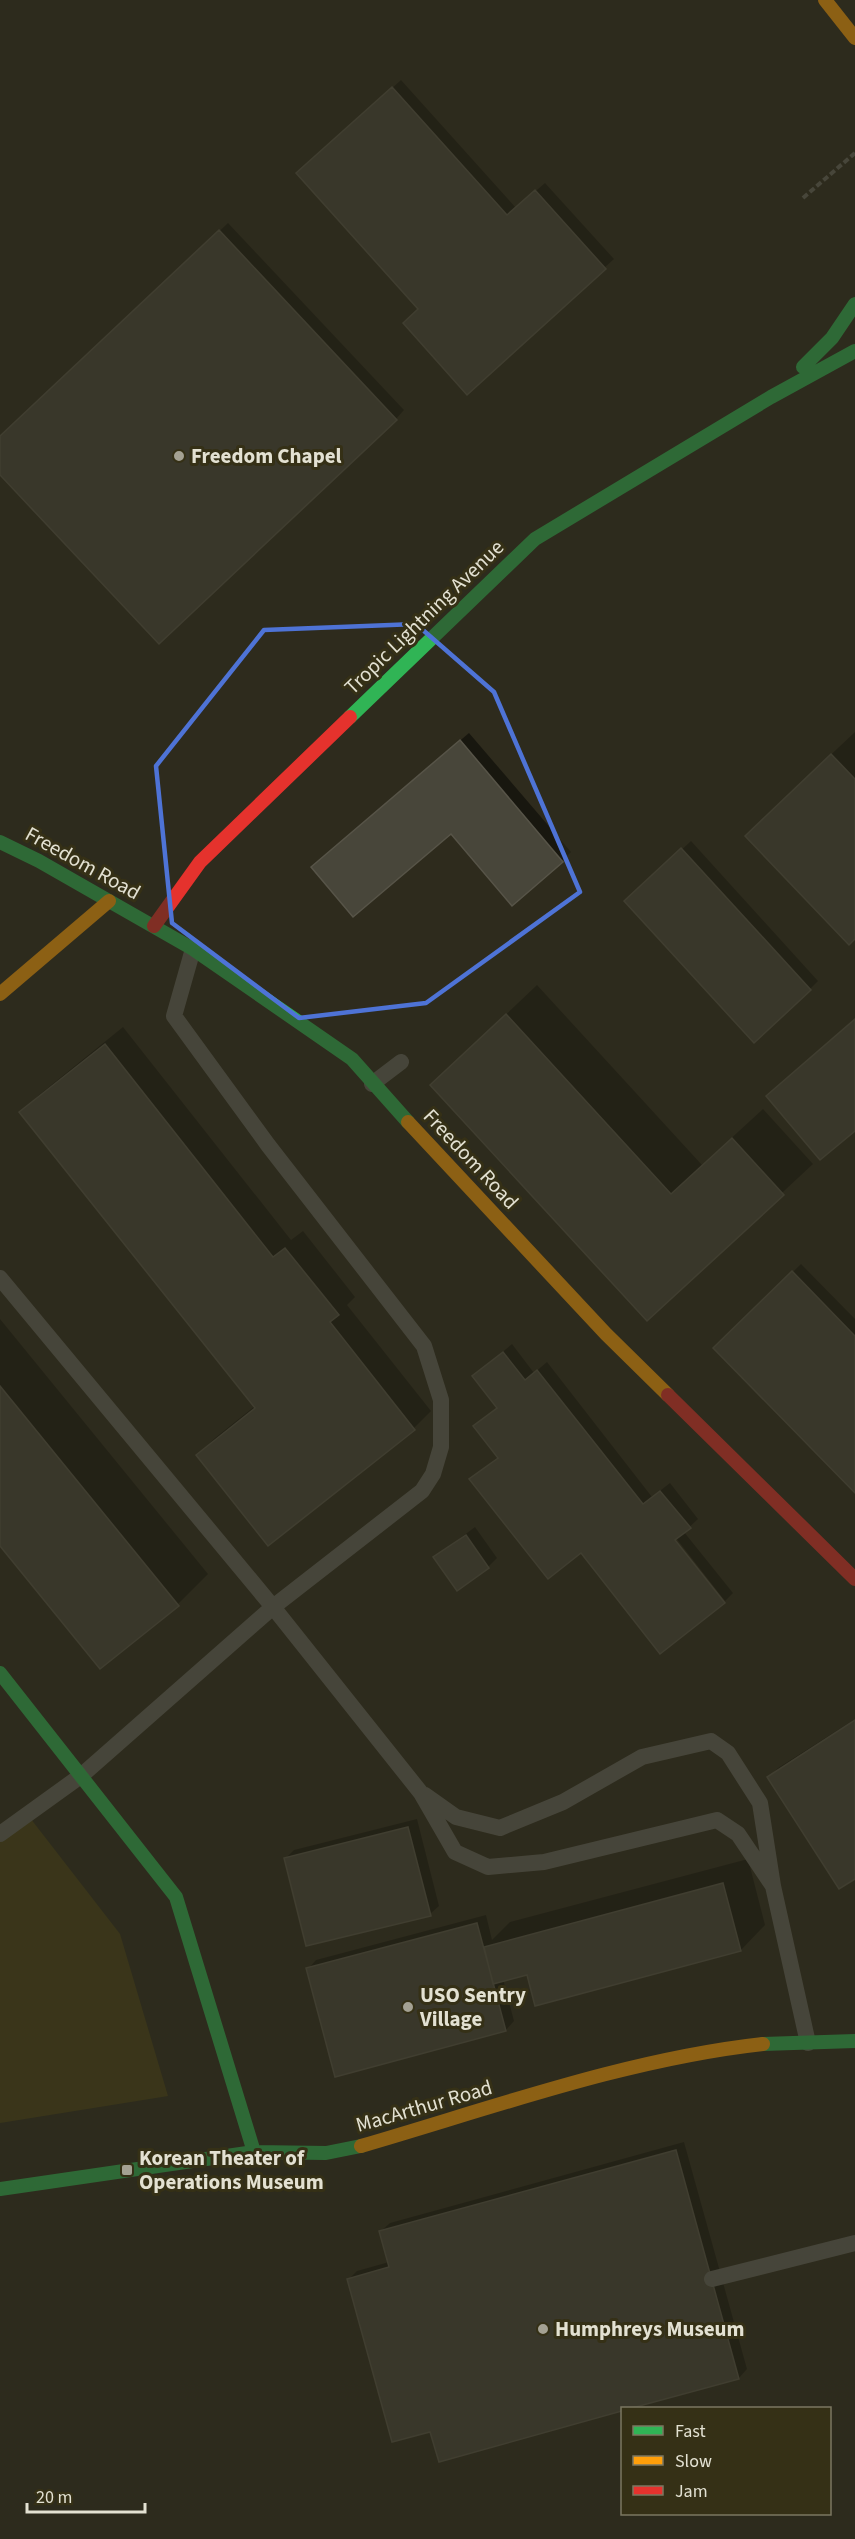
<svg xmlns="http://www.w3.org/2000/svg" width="855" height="2539" viewBox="0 0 855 2539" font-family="'Source Sans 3',sans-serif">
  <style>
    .green { fill: #494217 }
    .shadow { fill: #0007 }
    .building { fill: #48463a; stroke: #575448; stroke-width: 1.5 }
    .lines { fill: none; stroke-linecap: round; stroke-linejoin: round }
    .path { stroke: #67665e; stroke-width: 4; stroke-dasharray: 6 3; stroke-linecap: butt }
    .lane { stroke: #65655e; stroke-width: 16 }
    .fast { stroke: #30b455; stroke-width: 14 }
    .slow { stroke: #ff9f0a; stroke-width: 14 }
    .jam { stroke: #e5322d; stroke-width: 14 }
    .marked { fill: none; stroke: #4e73d6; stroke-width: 4.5; stroke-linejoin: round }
    .poi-dot { fill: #a4a193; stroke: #353016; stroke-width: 2 }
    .labels { text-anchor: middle; stroke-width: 6; stroke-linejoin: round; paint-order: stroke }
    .poi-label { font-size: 21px; font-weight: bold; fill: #e3e1d2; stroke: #353016; text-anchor: start }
    .street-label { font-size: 21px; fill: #e3e1d2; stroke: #353016 }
  </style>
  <rect width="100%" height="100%" fill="#2e2b1d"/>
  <path class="green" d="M27 1814 120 1934 168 2096 0 2123V1834Z"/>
  <path class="shadow" d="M401 80 516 208 545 183 614 259 468 392 420 309 307 165Z
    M228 223 404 410 396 419 0 473V438Z
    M855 732V937L771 811Z
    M469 733 571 852 562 861 512 904 451 832 321 859Z
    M691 841 818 981 810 989 635 893Z
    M537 985 702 1165 763 1109 813 1164 647 1319 432 1085Z
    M123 1027 291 1240 303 1231 355 1297 347 1305 431 1411 414 1428 268 1544 198 1455 215 1438 255 1406 21 1112 39 1095Z
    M801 1264 855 1319V1491L715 1348Z
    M0 1319 208 1574 178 1604 0 1543Z
    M512 1344 534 1373 547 1362 652 1497 670 1483 698 1519 684 1532 733 1593 725 1601 672 1533 581 1551 471 1479 499 1456 475 1426 498 1407 474 1376Z
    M475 1527 497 1558 488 1567 435 1557Z
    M855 1719V1877L769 1777 778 1768Z
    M417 1819 439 1906 430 1914 286 1858 294 1850Z
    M748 1859 765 1925 741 1950 528 1973 503 1979 514 2021 506 2030 308 1969 316 1960 486 1915 492 1940 510 1922Z
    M684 2142 747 2369 739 2378 440 2460 431 2430 349 2279 357 2271 389 2262 381 2231 390 2223Z"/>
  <path class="building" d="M392 87 507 215 535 190 606 269 467 395 403 323 418 309 296 173Z
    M219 230 397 420 159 644 0 475V436Z
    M460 740 563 862 512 906 451 834 353 917 311 867Z
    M831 754 855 779V939L849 945 745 836Z
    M681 848 811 990 754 1043 624 901Z
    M506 1014 671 1194 732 1138 784 1195 647 1321 430 1085Z
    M855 1019V1131L820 1160 766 1096Z
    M105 1044 273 1257 285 1248 339 1315 330 1322 415 1430 268 1546 196 1455 255 1408 19 1112Z
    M792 1271 855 1336V1493L713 1348Z
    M503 1352 525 1380 537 1370 643 1504 660 1491 691 1528 675 1540 725 1603 660 1654 581 1553 548 1579 469 1479 498 1458 473 1426 497 1408 472 1376Z
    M0 1386 179 1606 100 1669 0 1546Z
    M466 1535 489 1568 457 1591 433 1557Z
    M855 1720V1879L839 1889 767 1777Z
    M408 1827 431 1916 306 1946 284 1858Z
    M723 1883 741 1951 535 2006 527 1975 493 1984 484 1947Z
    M477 1923 506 2031 335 2077 306 1968Z
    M676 2150 739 2379 632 2408H622V2411L439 2462 430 2432 392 2442 347 2279 389 2267 379 2231Z"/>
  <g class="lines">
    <path class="path" d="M803 198 855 153"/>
    <path class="lane" d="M372 1084 401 1062
      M0 1278 273 1607 421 1793 455 1852 488 1867 544 1862 717 1820 738 1834 773 1886
      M425 1795 456 1817 500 1828 563 1802 642 1757 711 1741 728 1753 760 1803 773 1886 808 2043
      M0 1834 82 1775 273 1607 422 1491 433 1474 441 1447V1400L424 1346 268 1145 174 1016 193 949
      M712 2279 855 2243"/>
    <path class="fast" d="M803 367 832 338 855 304
      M350 717 535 539 771 397 855 351
      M0 842 39 861 193 949 352 1059 408 1122
      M0 1673 176 1897 254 2152
      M763 2044 855 2041
      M0 2189 254 2152 326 2153 361 2146"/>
    <path class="slow" d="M825 0 855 38
      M0 994 109 901
      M408 1122 606 1334 668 1395
      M361 2146C492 2108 627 2059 763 2044"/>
    <path class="jam" d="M154 926 200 862 350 717
      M668 1395 855 1579"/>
  </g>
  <path d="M0 0H855V2539H0ZM416 624 494 692 580 892 426 1003 299 1018 172 923 156 766 264 630Z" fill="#2e2b1d" fill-opacity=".55" fill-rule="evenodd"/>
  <path class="marked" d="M416 624 494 692 580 892 426 1003 299 1018 172 923 156 766 264 630Z"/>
  <g class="poi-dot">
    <circle cx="179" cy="456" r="6"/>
    <circle cx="408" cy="2007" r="6"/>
    <rect x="121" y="2164" width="12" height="12" rx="3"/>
    <circle cx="543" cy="2329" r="6"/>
  </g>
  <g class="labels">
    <g class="poi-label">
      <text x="191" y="463">Freedom Chapel</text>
      <text x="420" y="2002">USO Sentry<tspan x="420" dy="24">Village</tspan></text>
      <text x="139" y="2165">Korean Theater of<tspan x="139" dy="24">Operations Museum</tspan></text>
      <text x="555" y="2336">Humphreys Museum</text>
    </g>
    <g class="street-label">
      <text transform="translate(424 617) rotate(-44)" y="7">Tropic Lightning Avenue</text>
      <text transform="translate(83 863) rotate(29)" y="7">Freedom Road</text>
      <text transform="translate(471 1159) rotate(47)" y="7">Freedom Road</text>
      <text transform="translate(424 2106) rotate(-16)" y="7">MacArthur Road</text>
    </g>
  </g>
  <rect x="621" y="2407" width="210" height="108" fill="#353016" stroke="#7b7761" stroke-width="1.5"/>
  <rect x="633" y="2426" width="30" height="9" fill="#30b455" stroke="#7b7761" stroke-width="1.5"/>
  <text x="675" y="2437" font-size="18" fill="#e3e1d2">Fast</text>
  <rect x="633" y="2456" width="30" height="9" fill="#ff9f0a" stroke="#7b7761" stroke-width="1.5"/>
  <text x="675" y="2467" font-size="18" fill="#e3e1d2">Slow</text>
  <rect x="633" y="2486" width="30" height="9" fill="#e5322d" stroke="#7b7761" stroke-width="1.5"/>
  <text x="675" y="2497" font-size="18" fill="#e3e1d2">Jam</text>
  <path d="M27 2503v9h118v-9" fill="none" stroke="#e3e1d2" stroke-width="3"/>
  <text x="36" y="2503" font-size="18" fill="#e3e1d2" stroke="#353016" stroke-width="4.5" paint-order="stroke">20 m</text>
</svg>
